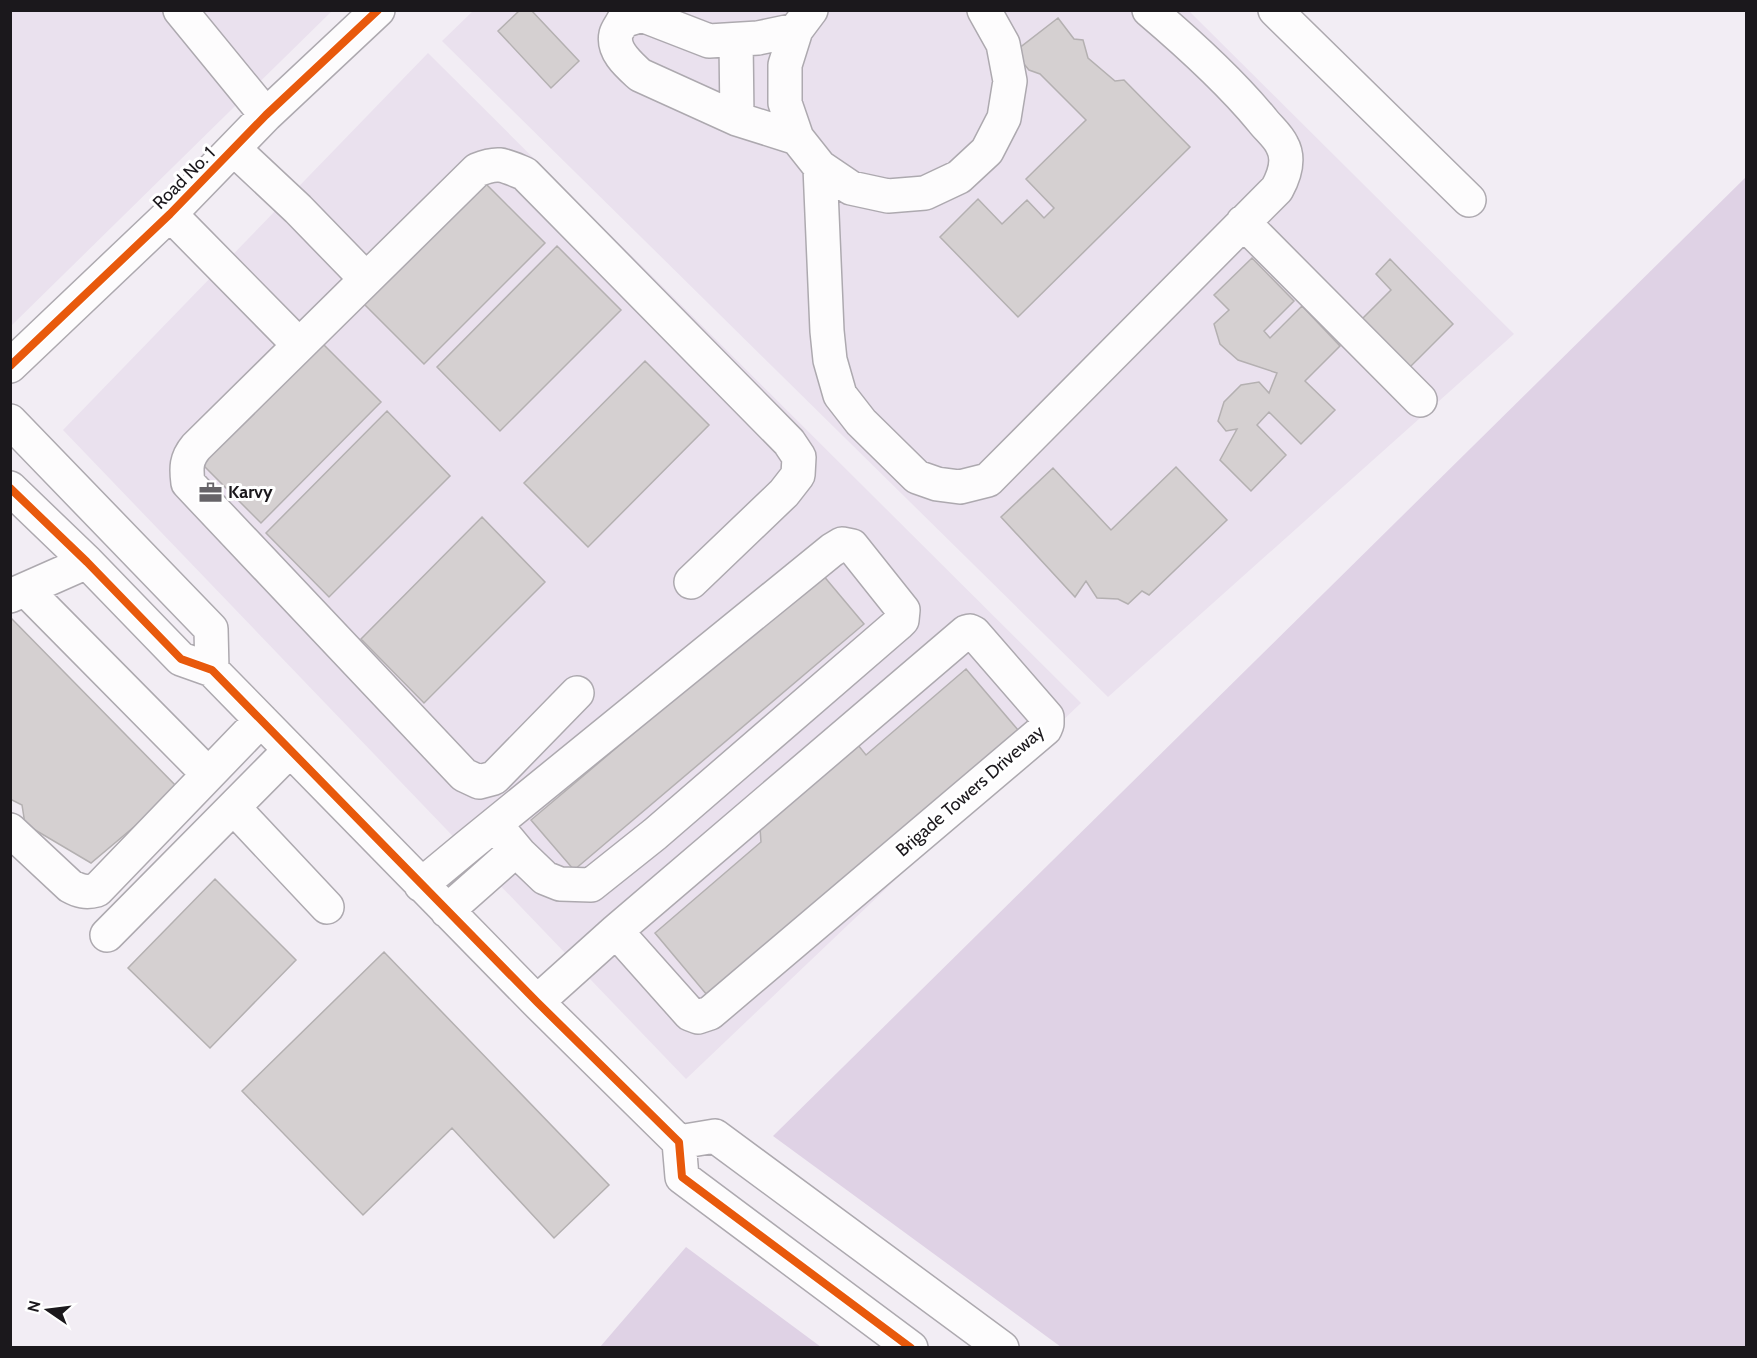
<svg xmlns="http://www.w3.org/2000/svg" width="1757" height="1358" viewBox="0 0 1757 1358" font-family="Cabin,sans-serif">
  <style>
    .built { fill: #eae1ee }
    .green { fill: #dfd2e5 }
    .building { fill: #d5d0d1; stroke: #b4b0b1; stroke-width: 1.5 }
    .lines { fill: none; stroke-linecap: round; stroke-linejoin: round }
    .minor-casing { stroke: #ada9af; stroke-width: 36 }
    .minor { stroke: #fdfcfd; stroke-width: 33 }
    .cycleway-casing { stroke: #fff; stroke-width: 11 }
    .cycleway { stroke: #e8590c; stroke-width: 8 }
    .labels { text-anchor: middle; stroke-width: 6; stroke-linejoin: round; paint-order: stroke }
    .street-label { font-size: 18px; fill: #1b181c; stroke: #fff }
    .poi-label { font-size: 18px; font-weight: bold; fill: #1b181c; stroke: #fff; text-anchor: start }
  </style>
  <rect width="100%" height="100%" fill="#f2edf4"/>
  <path class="built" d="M474 10 1189 11 1514 334 1108 697 442 41Z
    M11 11H332L11 326Z
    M428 53 1081 703 686 1079 63 430Z"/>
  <path class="green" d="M1746 177V1347H1061L773 1136Z
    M686 1247 821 1347H600Z"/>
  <path class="building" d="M520 10H531L579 61 551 88 498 31Z
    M1058 18 1074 39 1083 40 1088 58 1115 81 1124 80 1190 147 1018 317 940 237 978 199 1002 224 1027 200 1044 218 1054 208 1026 179 1086 120 1040 74 1029 70 1014 52Z
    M481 179 545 243 424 364 360 300Z
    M557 246 621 310 500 431 437 367Z
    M1252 258 1294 301 1264 331 1270 338 1302 306 1340 346 1305 381 1335 410 1301 444 1269 412 1257 425 1286 455 1251 491 1220 460 1237 429 1226 431 1218 421 1224 402 1241 385 1259 382 1269 393 1277 373 1238 360 1220 344 1214 324 1229 310 1214 295Z
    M1390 259 1453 324 1409 368 1362 319 1391 290 1376 274Z
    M317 338 381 402 261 523 197 459Z
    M645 361 709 425 588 547 524 483Z
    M387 411 450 476 329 597 266 533Z
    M1176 467 1227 520 1149 595 1142 591 1128 604 1118 599 1097 598 1086 581 1075 597 1001 517 1053 468 1111 530Z
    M482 517 545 582 424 703 361 639Z
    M822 574 864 624 574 870 531 820Z
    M10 617 179 789 91 863 25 824 22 805 10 799Z
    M966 669 1018 730 707 995 655 933 761 842 760 828 858 745 866 755Z
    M215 879 296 960 210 1048 128 968Z
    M384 952 609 1185 554 1238 452 1128 363 1215 242 1091Z"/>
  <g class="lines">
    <defs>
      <path id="minor" d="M180 10 266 115
        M811 10 796 30 785 65V103L797 138 820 167 851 188 888 196 925 193 959 177 987 151 1004 118 1010 81 1003 44 984 10
        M1275 10 1469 200
        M796 30 758 38 709 41 642 15 623 21C621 25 617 30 616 34 612 51 629 65 640 75L737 119 797 138
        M736 40 737 119
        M234 149 298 209 366 279
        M820 167 827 331 830 360 840 395 861 422 917 477 937 484 960 487 988 480 1277 189C1284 176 1290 159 1282 145 1278 136 1268 128 1262 120 1229 80 1189 44 1149 10
        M170 214 299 345
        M1243 222 1420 400
        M10 366 170 214 266 115 378 10
        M10 421 211 629 212 670
        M10 488 87 562 181 659 212 670 537 1002 679 1142 682 1177 911 1348
        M26 590 208 774
        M10 596 87 562
        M577 693 494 778 479 782 464 775 188 483C186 468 186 459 196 447L477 170C499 161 504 165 525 174L789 442 799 457 798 475 784 493 691 582
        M234 808 327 907
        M10 830 70 886C79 891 86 893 97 890L261 720
        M421 885 468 846 832 550 842 544 852 546 903 610 902 620 898 624 655 834 591 885 560 884 545 878 520 854 495 824
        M447 911 516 850
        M107 935 290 750
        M537 1002 616 931 966 632 970 631 974 633 1047 717V724L1045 729 710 1013 698 1017 690 1014 616 931
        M679 1142 715 1136 1002 1348"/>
    </defs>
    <use href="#minor" class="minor-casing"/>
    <use href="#minor" class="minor"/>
    <defs>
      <path id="cycleway" d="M10 366 170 214 266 115 378 10
        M10 488 87 562 181 659 212 670 537 1002 679 1142 682 1177 911 1348"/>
    </defs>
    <use href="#cycleway" class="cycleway-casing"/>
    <use href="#cycleway" class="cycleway"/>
  </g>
  <defs>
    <symbol id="office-bare" viewBox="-9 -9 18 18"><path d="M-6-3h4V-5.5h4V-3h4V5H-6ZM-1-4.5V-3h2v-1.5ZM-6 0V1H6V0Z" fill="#666368" stroke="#fff" stroke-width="2.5" paint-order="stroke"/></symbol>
  </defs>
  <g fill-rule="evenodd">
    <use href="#office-bare" x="194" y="476" width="33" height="33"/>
  </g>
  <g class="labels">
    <g class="street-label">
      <text transform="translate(184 178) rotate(-45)" y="6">Road No. 1</text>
      <text transform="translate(970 791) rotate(-41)" y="6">Brigade Towers Driveway</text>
    </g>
    <g class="poi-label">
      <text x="228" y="498">Karvy</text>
    </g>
  </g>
  <rect width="1757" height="1358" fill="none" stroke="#1b181c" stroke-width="24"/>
  <g transform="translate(48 1310) rotate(284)" stroke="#ffffff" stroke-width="4.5" paint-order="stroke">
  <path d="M0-4.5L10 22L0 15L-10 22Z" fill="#1b181c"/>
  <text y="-9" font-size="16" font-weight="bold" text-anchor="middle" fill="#1b181c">N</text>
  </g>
</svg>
